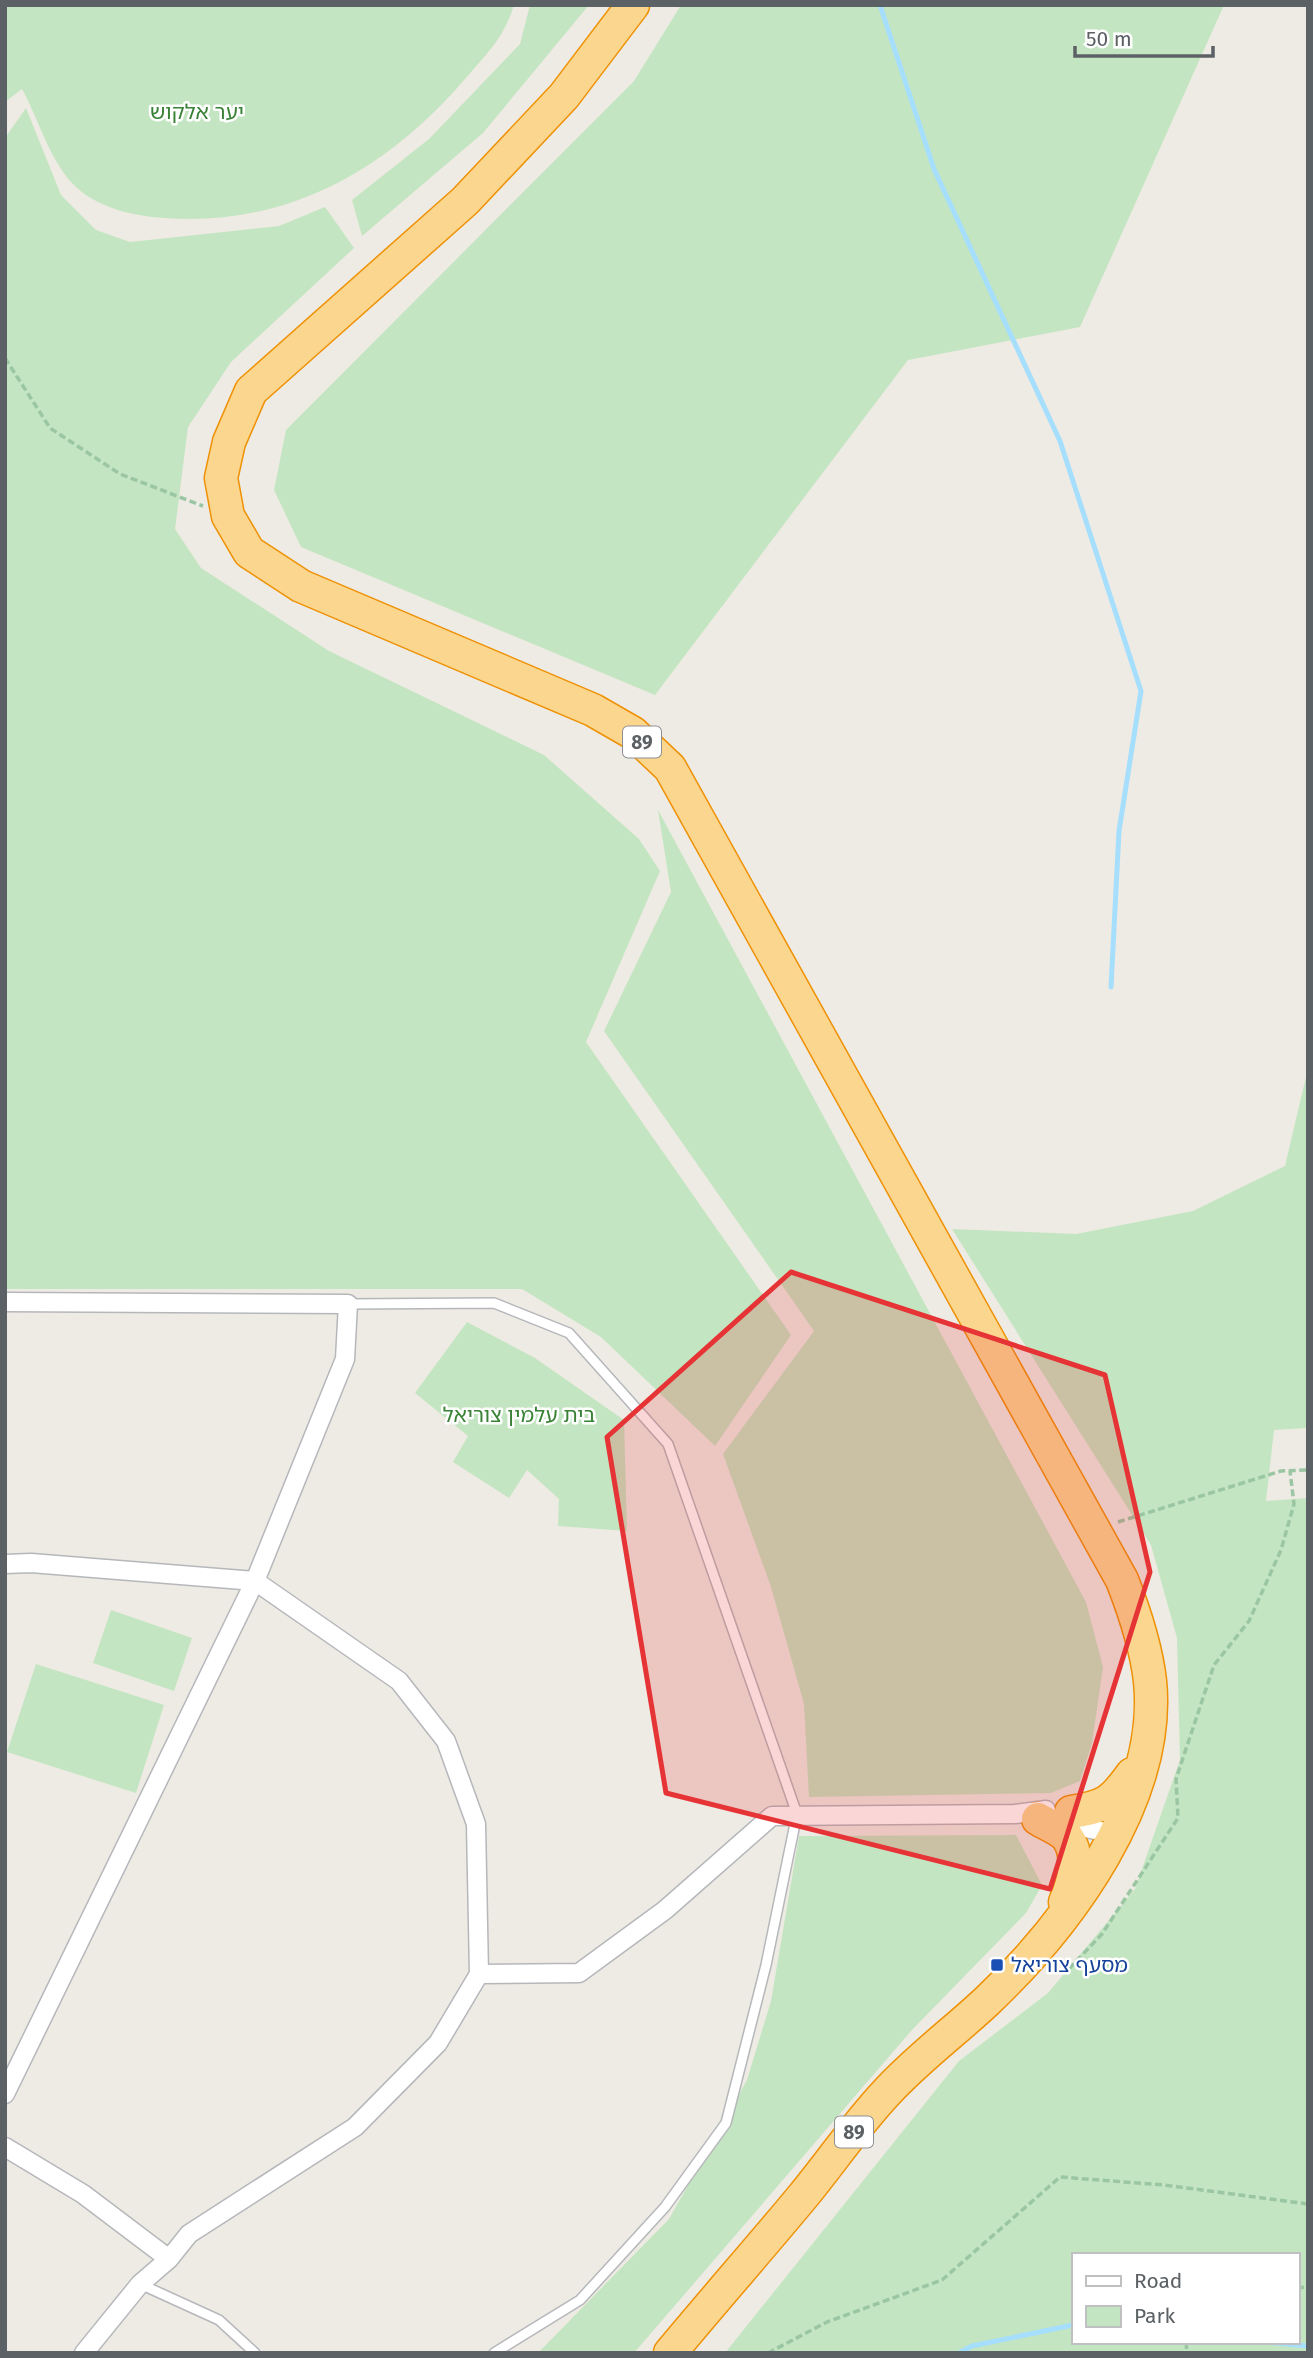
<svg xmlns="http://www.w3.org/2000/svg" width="1313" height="2358" viewBox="0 0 1313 2358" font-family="'Fira Sans','Noto Sans Hebrew',sans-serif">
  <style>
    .green { fill: #c4e5c1; fill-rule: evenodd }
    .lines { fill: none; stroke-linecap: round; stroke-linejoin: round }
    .stream { stroke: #a6dffd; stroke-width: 5 }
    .lane-casing { stroke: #b5b7bb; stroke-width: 12 }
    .street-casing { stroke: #b5b7bb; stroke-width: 21 }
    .highway-casing { stroke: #ee9105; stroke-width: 35 }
    .path { stroke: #9bc6a3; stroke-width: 3.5; stroke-dasharray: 7 3.5; stroke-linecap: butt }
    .lane { stroke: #fff; stroke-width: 9 }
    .street { stroke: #fff; stroke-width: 18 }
    .highway { stroke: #fbd68f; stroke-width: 32 }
    .marked { fill: #e63335; fill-opacity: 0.2; stroke: #e63335; stroke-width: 5; stroke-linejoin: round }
    .transit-dot { fill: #1a4fb4; stroke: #fff; stroke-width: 2.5 }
    .labels { text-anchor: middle; stroke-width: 5; stroke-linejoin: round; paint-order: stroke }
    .shield { fill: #fff; stroke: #8d9093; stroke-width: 2 }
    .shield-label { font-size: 19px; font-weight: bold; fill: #5c6165 }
    .park-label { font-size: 21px; fill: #398236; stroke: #fff }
    .transit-label { font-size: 21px; fill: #164399; stroke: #fff; text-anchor: start }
  </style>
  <rect width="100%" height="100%" fill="#eeebe4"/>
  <path class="green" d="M5 5H514C504 38 487 53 465 79 387 170 287 227 164 218 132 216 94 207 72 183 49 158 38 118 22 89L5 102Z
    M530 5H589L483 133 362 236 352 200 429 139 520 44Z
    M681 5H1224L1080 327 908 360 655 695 301 547 274 490 286 430 634 81Z
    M26 108 61 195 96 230 130 242 279 226 325 207 354 248 231 362 188 427 175 529 201 568 329 651 544 755 639 839 660 871 586 1042 791 1335 715 1446 601 1337 522 1289H5V138Z
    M658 810 1086 1602 1103 1667 1092 1743 1080 1781 1051 1793 809 1797 804 1704 771 1587 723 1454 814 1331 604 1031 671 892Z
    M1308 1068V1428L1274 1430 1266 1501 1308 1498V2353H725L959 2061 1048 1993 1135 1889 1180 1760 1177 1638 1151 1545 952 1229 1076 1234 1193 1211 1285 1166ZM1073 2255H1297V2342H1073Z
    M467 1322 535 1358 624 1420 627 1531 558 1526 559 1499 527 1470 509 1498 453 1462 468 1436 415 1393Z
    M111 1610 192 1638 174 1691 93 1663Z
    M36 1664 164 1705 136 1793 7 1752Z
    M1016 1835 1042 1885 1026 1913 911 2031 634 2353H538L669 2219 747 2080 771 2001 799 1836Z"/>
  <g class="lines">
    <path class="stream" d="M880 5 934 169 1060 441 1141 691 1119 831 1111 987
      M1266 2342 1308 2346
      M959 2353 972 2346 1073 2325"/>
    <defs>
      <path id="lane" d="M348 1304 494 1303 569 1333 668 1444 797 1814 766 1965 726 2123 665 2207 580 2300 494 2353
        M140 2284 219 2320 255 2353"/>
      <path id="street" d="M5 1302 348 1304 345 1359 255 1581 5 2094
        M5 1564 31 1563 255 1581 399 1681 446 1741 476 1824 479 1974 438 2043 355 2127 189 2234 169 2259 140 2284 84 2353
        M1056 1822 1115 1834
        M479 1974 579 1973 665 1910 772 1816 1015 1814 1046 1810
        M5 2147 83 2194 169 2259"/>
      <path id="highway" d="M633 5 564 96 465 201 251 391 229 442 221 478 228 516 249 552 301 586 593 710 633 733 670 768 1122 1580C1135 1613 1146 1646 1150 1681 1162 1799 1068 1924 987 2001 954 2032 917 2059 886 2093 856 2125 831 2162 803 2196 759 2249 714 2300 670 2353
        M1071 1812C1105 1807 1112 1802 1132 1774
        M1038 1819C1046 1824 1061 1830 1067 1837 1081 1856 1073 1884 1065 1902"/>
    </defs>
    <use href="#lane" class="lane-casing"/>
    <use href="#street" class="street-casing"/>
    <use href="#highway" class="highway-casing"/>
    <path class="path" d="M5 358 50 428 120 474 203 506
      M1118 1522 1281 1471 1308 1470
      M1049 1972 1067 1971 1102 1934 1178 1818 1176 1779 1214 1665 1249 1621 1281 1550 1294 1504 1290 1471
      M1297 2288 1308 2287
      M1186 2342 1187 2353
      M768 2353 827 2322 942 2280 1060 2177 1164 2185 1308 2204"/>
    <use href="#lane" class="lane"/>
    <use href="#street" class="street"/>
    <use href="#highway" class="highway"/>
  </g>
  <path class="marked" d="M791 1272 1105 1375 1150 1572 1050 1889 666 1793 607 1437Z"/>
  <rect class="transit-dot" x="990" y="1958" width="14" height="14" rx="3.5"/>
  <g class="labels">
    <g class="shield">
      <rect x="623" y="726.5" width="38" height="31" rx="5"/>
      <rect x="835" y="2116.5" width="38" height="31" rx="5"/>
    </g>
    <g class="shield-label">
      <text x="642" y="749">89</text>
      <text x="854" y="2139">89</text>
    </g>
    <g class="park-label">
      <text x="197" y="119">יער אלקוש</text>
      <text x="519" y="1422">בית עלמין צוריאל</text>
    </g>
    <g class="transit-label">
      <text x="1011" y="1972">מסעף צוריאל</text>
    </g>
  </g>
  <rect width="1313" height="2358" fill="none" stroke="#5c6165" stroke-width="14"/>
  <rect x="1072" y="2253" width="228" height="91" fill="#ffffff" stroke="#bec0c1" stroke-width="2"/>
  <rect x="1086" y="2276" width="35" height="10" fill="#ffffff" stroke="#bec0c1" stroke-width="2"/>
  <text x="1134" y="2288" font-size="21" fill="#5c6165">Road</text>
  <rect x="1086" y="2306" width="35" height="21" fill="#c4e5c1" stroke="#bec0c1" stroke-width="2"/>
  <text x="1134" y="2323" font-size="21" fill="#5c6165">Park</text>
  <path d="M1075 46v10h138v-10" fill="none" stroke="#5c6165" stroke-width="3.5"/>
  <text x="1086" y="46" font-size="21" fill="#5c6165" stroke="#ffffff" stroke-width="5" paint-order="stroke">50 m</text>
</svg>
